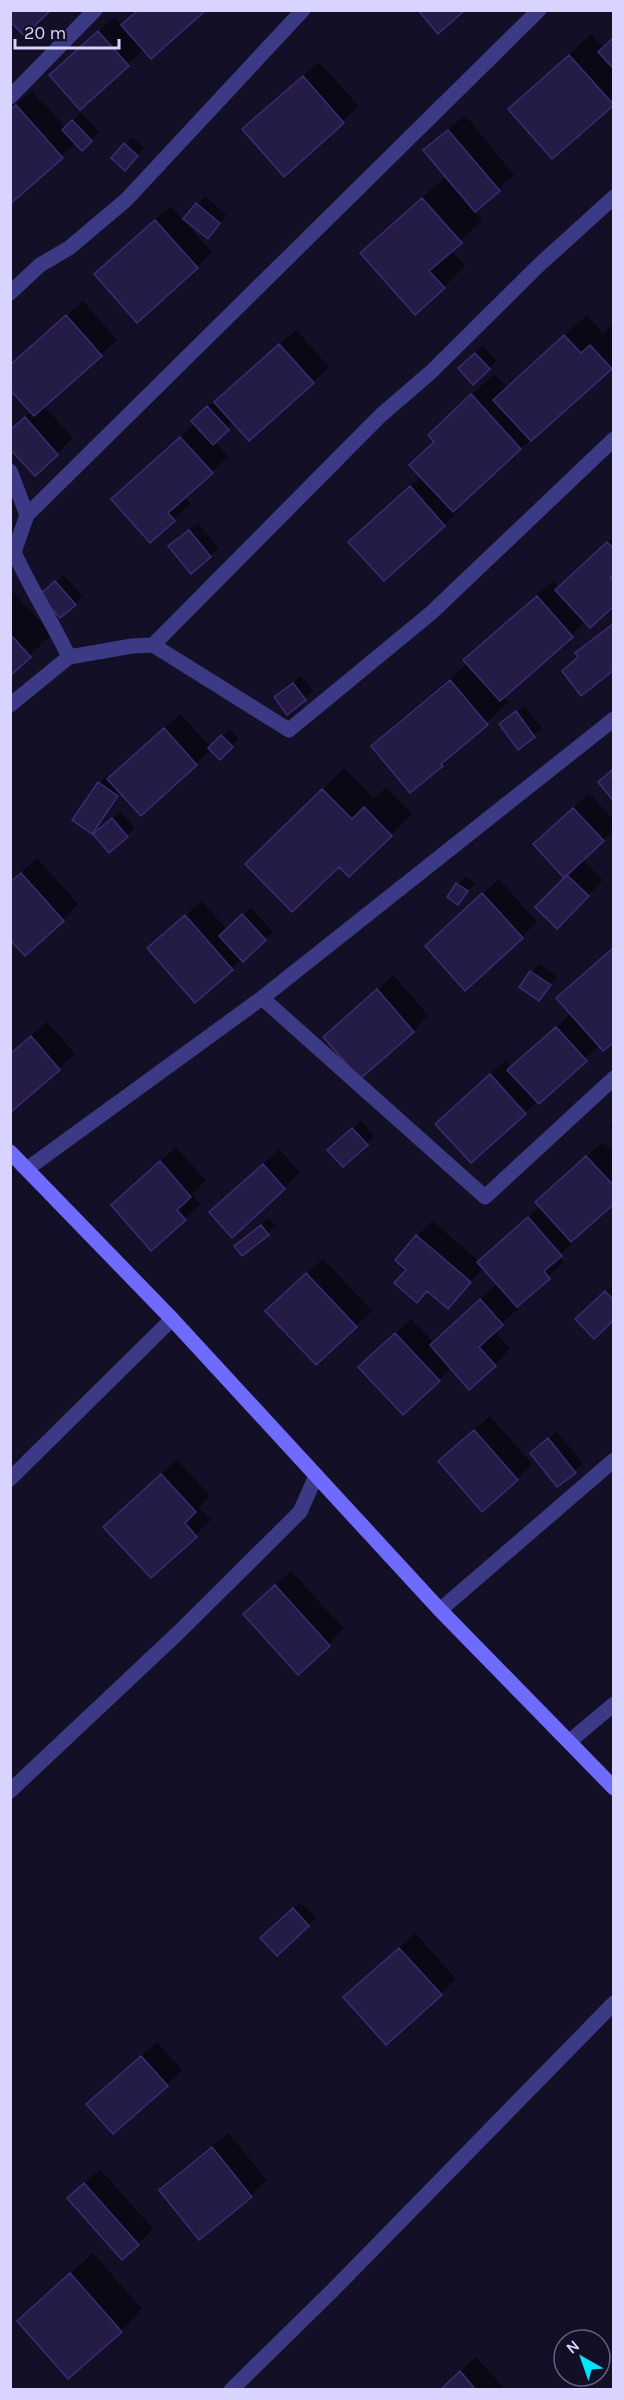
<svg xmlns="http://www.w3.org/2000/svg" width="624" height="2400" viewBox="0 0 624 2400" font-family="Karla,sans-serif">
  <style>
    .shadow { fill: #0007 }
    .building { fill: #241b47; stroke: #3b2d73; stroke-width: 1.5 }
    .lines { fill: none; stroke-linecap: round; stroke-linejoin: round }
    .lane { stroke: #3d3a85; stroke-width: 15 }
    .street { stroke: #3d3a85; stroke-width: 15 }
    .secondary { stroke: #6f6bff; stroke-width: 15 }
  </style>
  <rect width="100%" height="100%" fill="#130f26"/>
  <path class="shadow" d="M114 17 144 49 80 108 67 60Z
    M591 34 604 48 614 38V102L552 157 510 109Z
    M319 62 359 106 284 175 244 129Z
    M32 91 66 128 81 113 99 132 82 148 76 142 10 202V110Z
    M465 115 514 175 474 211 482 220 451 250 465 266 444 287 362 253 444 178 457 192 459 190 425 150Z
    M132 137 144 148 133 161 125 144Z
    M205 197 227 215 208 237 197 204Z
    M171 206 212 252 197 267 111 259Z
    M83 301 117 340 44 406 73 438 35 474 18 423 32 411 16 360Z
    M587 315 603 333 612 325 614 326V365L457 506 460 510 384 579 366 526 422 476 435 441 451 414 494 374 507 388Z
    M296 330 329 367 313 382 234 422 214 441 228 457 184 497 190 504 150 541 113 499 195 424 193 421 216 400 217 401Z
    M483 346 496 361 473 383 460 368Z
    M198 523 218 548 191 572 178 539Z
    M614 536V604L586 621 503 697 508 702 442 765 373 746 394 725 468 663 481 645 553 581 559 588Z
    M64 575 82 596 75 604 49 588Z
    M11 590 52 634 10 674V591Z
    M614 621V668L564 671 593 638Z
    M301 676 313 691 287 712 276 697Z
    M524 705 542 728 518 748 501 725Z
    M180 714 211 747 230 729 239 739 220 758 212 749 141 814 122 792 92 832 74 819 100 783 107 775 111 778Z
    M345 768 374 799 386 787 412 814 391 835 339 864 268 842Z
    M589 793 614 820V830L582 859 603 880 557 927 566 878 551 829Z
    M120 811 135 828 109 851 103 826Z
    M37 858 78 904 63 920 10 882Z
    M465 876 475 883 458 903 449 896Z
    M499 879 537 922 522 937 442 930Z
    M202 901 227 930 251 908 273 932 195 1001 165 933Z
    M614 947V1040L600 1045 525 1113 452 1108 506 1060 512 1067 572 1013 558 998Z
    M539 964 557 977 539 999 532 972Z
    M393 975 428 1015 413 1031 325 1037Z
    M47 1022 75 1054 12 1110 10 1053Z
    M361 1121 374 1136 367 1144 337 1143Z
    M614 1122V1131L609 1126Z
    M603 1142 614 1154V1202L575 1237 576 1239 559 1256 564 1262 516 1307 518 1309 494 1331 510 1349 495 1365 452 1367 439 1380 376 1352 411 1319 434 1343 498 1283 484 1267 448 1307 428 1290 417 1301 408 1269 417 1236 432 1221 480 1262 540 1206 552 1187Z
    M176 1147 206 1181 192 1194 201 1204 185 1219 113 1205Z
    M279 1149 300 1173 232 1235 227 1197Z
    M269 1218 276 1226 242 1254 244 1239Z
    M323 1259 372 1311 356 1326 282 1295Z
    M614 1284V1318L577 1319Z
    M490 1416 532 1464 517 1479 456 1446Z
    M557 1431 583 1464 557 1485 532 1453Z
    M177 1460 210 1496 199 1507 211 1520 151 1576 121 1511Z
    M291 1571 344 1629 298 1673 260 1599Z
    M301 1902 316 1918 308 1925 270 1930Z
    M415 1933 456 1979 441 1994 361 1982Z
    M157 2042 182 2070 167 2085 104 2089Z
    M228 2133 267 2180 251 2195 199 2238 161 2190 176 2175Z
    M100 2169 153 2229 138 2244 69 2198Z
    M93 2253 142 2309 121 2331 19 2321Z
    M476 2357 506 2390H440Z"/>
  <path class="building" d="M10 10H51L24 36 10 21Z
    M138 10H206L151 59 121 25Z
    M418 10H465L438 34Z
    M98 31 129 66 80 110 49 75Z
    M614 37V69L598 52Z
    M569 55 614 105 552 159 508 109Z
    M303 76 344 123 284 177 242 129Z
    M16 105 63 158 10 204V110Z
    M72 120 92 141 82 151 62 130Z
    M448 130 500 191 475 212 423 150Z
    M124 143 138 156 125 171 111 158Z
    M422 198 462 243 429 271 445 288 415 315 360 253Z
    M196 203 220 223 208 239 183 219Z
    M155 220 198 268 137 323 94 274Z
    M66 315 102 356 34 416 10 390V365Z
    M564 335 581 353 590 345 612 369 531 441 493 400Z
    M279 344 314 383 249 441 214 402Z
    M475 353 490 369 473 385 458 368Z
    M471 394 521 449 453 512 409 465 434 442 428 435Z
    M207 406 229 430 213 445 191 421Z
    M25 417 58 455 35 476 10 449V430Z
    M180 437 213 473 168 513 175 521 150 543 111 499Z
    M410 486 445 526 384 581 348 542Z
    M189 530 211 557 191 574 168 546Z
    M607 542 614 549V575L610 578 614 582V606L590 628 555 590Z
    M55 581 76 605 60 618 39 595Z
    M537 596 573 637 500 701 463 660Z
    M614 623V670L581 696 562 671 578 657 575 653Z
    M10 634 31 657 10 676Z
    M450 680 488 725 441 764 443 766 410 793 371 746Z
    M293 683 306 700 287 715 274 697Z
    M516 711 535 737 518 750 499 724Z
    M164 728 197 765 141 816 107 779Z
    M221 735 233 747 220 760 208 748Z
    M612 770 614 798 612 799 598 782Z
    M98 782 118 796 92 834 72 820Z
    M322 789 352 819 364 807 392 836 349 877 339 867 292 912 245 864Z
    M573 808 604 841 564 878 533 844Z
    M112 818 128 837 109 853 93 834Z
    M21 873 64 921 25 956 10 940V882Z
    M567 875 589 896 557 929 535 907Z
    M456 883 468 891 458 905 447 897Z
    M482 893 523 938 465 991 425 946Z
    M242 914 266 940 243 962 219 936Z
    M185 915 233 970 195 1003 147 948Z
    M612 949 614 951V1042L603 1051 556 998Z
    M530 971 551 985 539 1001 519 987Z
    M377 989 414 1032 360 1079 323 1037Z
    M556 1027 587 1061 539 1104 507 1070Z
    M31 1036 60 1070 11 1112 10 1054Z
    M490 1074 526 1114 471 1163 435 1124Z
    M352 1128 368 1145 343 1167 327 1150Z
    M586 1156 614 1186V1204L571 1242 535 1202Z
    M160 1161 191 1197 177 1210 186 1220 151 1251 111 1205Z
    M263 1164 285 1189 232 1238 209 1212Z
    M528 1217 562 1256 544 1271 550 1279 517 1307 477 1262Z
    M261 1225 269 1235 242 1256 234 1246Z
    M416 1235 471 1282 448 1309 427 1291 417 1303 394 1283 406 1270 395 1260Z
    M306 1273 357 1327 316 1365 265 1311Z
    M605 1291 614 1300V1320L594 1339 575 1319Z
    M480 1299 503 1325 479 1347 496 1366 469 1390 430 1345Z
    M395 1333 440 1381 403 1415 358 1367Z
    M474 1430 518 1480 482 1512 438 1461Z
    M548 1438 576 1473 557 1487 530 1453Z
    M161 1474 196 1512 185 1523 197 1537 151 1578 103 1527Z
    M275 1585 330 1646 298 1675 243 1614Z
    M293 1908 309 1926 277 1956 260 1938Z
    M399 1948 442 1995 386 2045 343 1997Z
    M141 2056 168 2086 113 2134 86 2104Z
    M212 2147 252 2197 199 2240 159 2190Z
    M84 2183 139 2245 122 2260 67 2198Z
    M70 2273 122 2332 68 2379 17 2321Z
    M460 2371 476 2390H440Z"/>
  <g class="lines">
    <path class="lane" d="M10 1479 172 1319
      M440 1610 614 1460
      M570 1741 614 1704"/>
    <path class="street" d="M10 97 95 10
      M10 293 40 265 69 248 126 200 303 10
      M10 471 27 515
      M153 645 381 415 431 372 538 266 614 197
      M69 657C52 621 30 588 14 552L27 515 539 10
      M10 705 69 657 132 646 153 645 289 730 431 613 614 439
      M262 998 485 1197 614 1078
      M27 1169 262 998 614 719
      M10 1791 179 1632 300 1512 316 1476
      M231 2390 332 2291 614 2003"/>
    <path class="secondary" d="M10 1152 172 1319 440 1610 614 1788"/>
  </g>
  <rect width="624" height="2400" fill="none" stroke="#d9d4ff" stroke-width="24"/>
  <g transform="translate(582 2358) rotate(320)"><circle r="28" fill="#130f26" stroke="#625e7d" stroke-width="1.5"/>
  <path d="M0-4.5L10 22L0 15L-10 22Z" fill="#00e5ff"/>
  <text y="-9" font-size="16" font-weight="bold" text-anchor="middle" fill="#d9d4ff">N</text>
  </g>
  <path d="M15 39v9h104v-9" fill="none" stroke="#d9d4ff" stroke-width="3"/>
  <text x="24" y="39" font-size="18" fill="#d9d4ff" stroke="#130f26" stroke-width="4.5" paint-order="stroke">20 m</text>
</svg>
